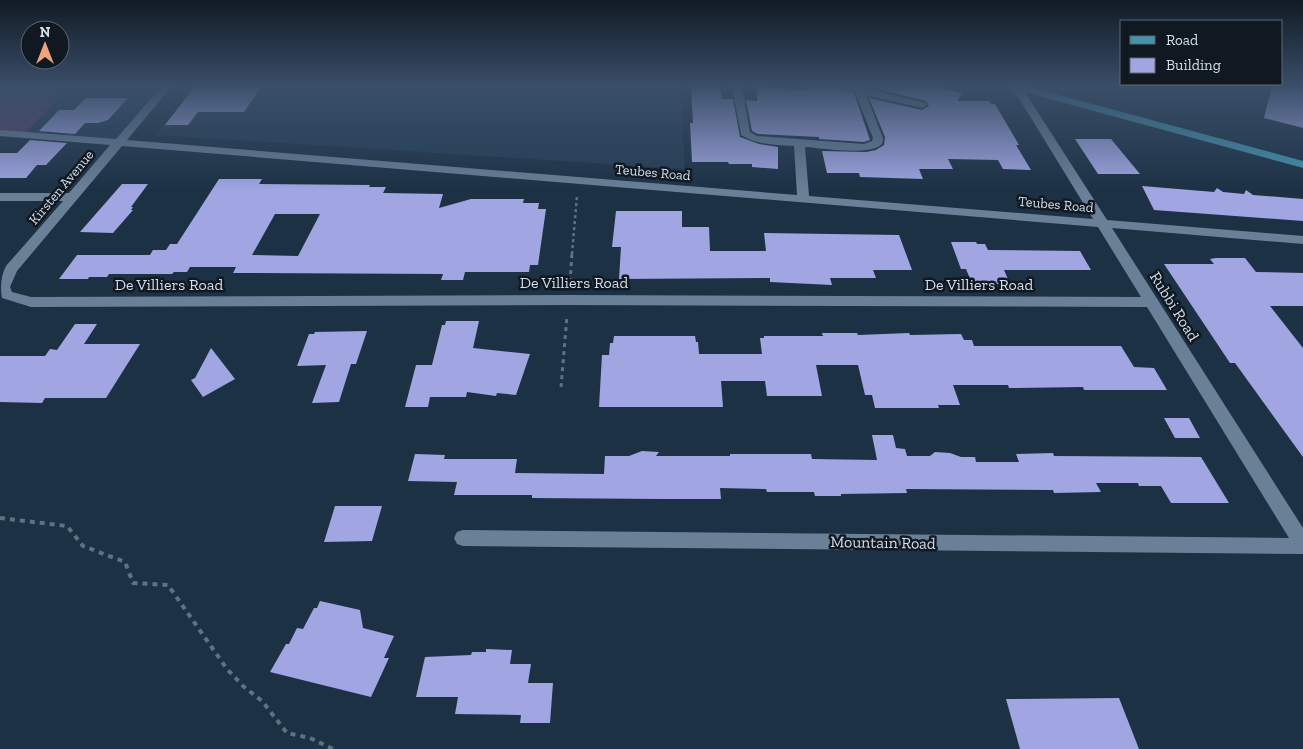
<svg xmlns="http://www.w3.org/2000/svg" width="1303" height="749" viewBox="0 0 1303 749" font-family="'Zilla Slab',serif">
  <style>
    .built { fill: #243d55 }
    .green { fill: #584167 }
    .building { fill: #a1a6e3; fill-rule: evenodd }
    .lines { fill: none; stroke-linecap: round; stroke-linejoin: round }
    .path-far2 { stroke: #607182; stroke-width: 2.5; stroke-dasharray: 3 3; stroke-linecap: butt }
    .path-far1 { stroke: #607182; stroke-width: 3; stroke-dasharray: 4 4; stroke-linecap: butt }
    .path { stroke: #607182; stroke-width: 4; stroke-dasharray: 5 5; stroke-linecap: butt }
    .minor { fill: #698097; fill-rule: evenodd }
    .major { fill: #4494ad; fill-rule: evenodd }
    .labels { text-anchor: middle; stroke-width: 5; stroke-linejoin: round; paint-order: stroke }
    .far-street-label { font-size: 14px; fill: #d3dfec; stroke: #101821 }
    .street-label { font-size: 16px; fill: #d3dfec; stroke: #101821 }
  </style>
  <rect width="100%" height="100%" fill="#1d3145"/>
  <path class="built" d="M71 86H167L119 142 23 135Z
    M196 86H681L685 169 156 135Z"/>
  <path class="green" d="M0 86H71L23 135 0 133Z"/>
  <path class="building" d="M195 86H262L244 112H198L188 125H165Z
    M691 86H720L722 99H733L740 137 759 144 778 147V169L752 167V164H729L728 162H692L690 123H693Z
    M809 86H836L854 93 870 140 864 142 819 139V137L758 134 752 131 746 100 757 101V87L806 90V87Z
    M864 86H935L962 93 957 101H989L991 104H995L1019 145H1016L1031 170 1003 169 998 160 948 159 953 169H919L923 179 860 177 859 173H827L822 151 866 152 876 150 884 145 885 137 869 98 922 110 929 106 926 101Z
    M1272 86H1303V128L1264 118Z
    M86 98H128L108 120 98 123H85L75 134 39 131 59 110H74Z
    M1075 139H1111L1140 174H1098Z
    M30 140 67 143 46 165H37L26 178H0V153H17Z
    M219 179H262L259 184 370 185 369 187H386L383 193 443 194 439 208 471 199H524L523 203H539L538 209H546L538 265H530L529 272H465L463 280H441L443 274 233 273 236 267H190L187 272H174L172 274H109L107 277H89L88 279H59L77 255H150L153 250H166L170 244H177ZM275 214H320L298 256 252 255Z
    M122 184H148L131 207H133L131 210H133L113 233 80 232Z
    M1142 186 1214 192 1217 188 1223 192 1244 194 1246 190 1253 195 1303 199V221L1154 210Z
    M616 211H682V227H709L710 251H766L764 233 899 235 912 270H873L876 278H830L832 285 770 282V278L619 279 621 247H612Z
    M951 242H976L977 244H985L988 250 1080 251 1091 270H1004L1010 284H976L975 281H971L966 269H961Z
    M1216 258H1245L1256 272 1303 273V306H1270L1303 348V457L1235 363H1230L1164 264H1214L1210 259Z
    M446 321H479L473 348 530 354 516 395 497 393 496 396 467 392 466 397H430L428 407H405L416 365H432L442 325H445Z
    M75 324H97L84 344H140L106 398H45L42 403 0 402V356H45L50 349 57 350Z
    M367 331 356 364H351L339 402 312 403 326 365 297 366 309 334H314L315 332Z
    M822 333H857L858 335 909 333 910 335 961 334 964 340H972L974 346H1121L1134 367 1154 368 1167 390H1084L1083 387 1009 388 1008 385H953L960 405H938L939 408H875L872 395H865L858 365H816L822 396H767L765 381H721L723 407H599L602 355H609L610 343H613L614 336H695L696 342H698L699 354H762L760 338H764V336H823Z
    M211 348 235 379 203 397 191 380 195 378Z
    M1164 418H1189L1200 438H1175Z
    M872 435H893L896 448 905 449 907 456H930L935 452 950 453 961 457H975L976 462H1019L1016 454 1053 453 1054 456 1201 457 1229 503H1171L1161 486H1139L1138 483H1096L1101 492 1054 493 1053 490 906 489 907 493 841 494V496H815L814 492H767L766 489 720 488 721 499H663L532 498V495H454L457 482 408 481 415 454 445 455 444 459H517L515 473 604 474 605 456H629L642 451 659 452 656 456H730V454H811L812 459 877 460Z
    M335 506H382L372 541 324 542Z
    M320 601 360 610 363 628 394 636 384 658H389L371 697 270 672 286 644H289L297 628 303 629 314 608H317Z
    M486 649 512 650 510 664H531L528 683H553L550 723H520L521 715 455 714 458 697H416L425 657 471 655 472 652H486Z
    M1119 698 1139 749H1020L1006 699Z"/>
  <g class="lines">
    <path class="path-far2" d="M572 254 577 196"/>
    <path class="path-far1" d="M570 282 572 253
      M561 387 567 316"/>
    <path class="path" d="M0 518 67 526 83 546 125 562 133 583 168 585 227 669 243 686 262 701 287 733 310 738 333 749"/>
    <path class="minor" d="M12 86 0 95 1 86Z
      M162 86H172L127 140 797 195 794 146C775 145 757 145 741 135L732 86H742L750 132 757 136 864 144 872 141 873 138 855 92 838 86H856L926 103 927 105 922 108 866 95 883 138C883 140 883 144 881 145 868 156 821 148 805 147L809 196 1093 219 1012 87 1021 86 1107 220 1303 236V244L1112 228 1303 528V554L463 546 457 544 454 538 457 532 463 530 1289 538 1147 307 568 305 31 307 2 298C0 288 1 275 6 266L63 201H0V193H69L110 145 0 136V130L116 139ZM122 146 1098 227 1141 297 568 295 31 297 12 292 10 287 17 271Z"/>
    <path class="major" d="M1009 86H1026L1303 161V168L1010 88Z"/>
  </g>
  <linearGradient id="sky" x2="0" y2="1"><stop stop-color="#101b26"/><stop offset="0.45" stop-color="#3a4e68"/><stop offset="1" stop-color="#3a4e68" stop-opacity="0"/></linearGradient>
  <rect width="1303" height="191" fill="url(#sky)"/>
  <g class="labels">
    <g class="far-street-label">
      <text transform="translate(653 172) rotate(5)" y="5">Teubes Road</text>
      <text transform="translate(61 187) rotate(-50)" y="5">Kirsten Avenue</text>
      <text transform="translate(1056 204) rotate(5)" y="5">Teubes Road</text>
    </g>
    <g class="street-label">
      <text x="574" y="288">De Villiers Road</text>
      <text x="169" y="290">De Villiers Road</text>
      <text x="979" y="290">De Villiers Road</text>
      <text transform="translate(1175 306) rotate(58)" y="6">Rubbi Road</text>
      <text transform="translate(883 542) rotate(1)" y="6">Mountain Road</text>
    </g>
  </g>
  <rect x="1120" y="20" width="162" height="65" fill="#101821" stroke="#5e6872"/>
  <rect x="1130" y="36" width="25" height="8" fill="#4494ad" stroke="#5e6872"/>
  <text x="1166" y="45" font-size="15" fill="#d3dfec">Road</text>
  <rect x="1130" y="58" width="25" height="15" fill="#a1a6e3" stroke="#5e6872"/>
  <text x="1166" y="70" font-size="15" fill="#d3dfec">Building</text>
  <g transform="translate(45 45)"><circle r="24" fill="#101821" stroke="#5e6872"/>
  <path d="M0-4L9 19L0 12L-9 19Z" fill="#f1a17c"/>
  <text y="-8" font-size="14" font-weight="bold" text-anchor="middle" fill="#d3dfec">N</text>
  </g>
</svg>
